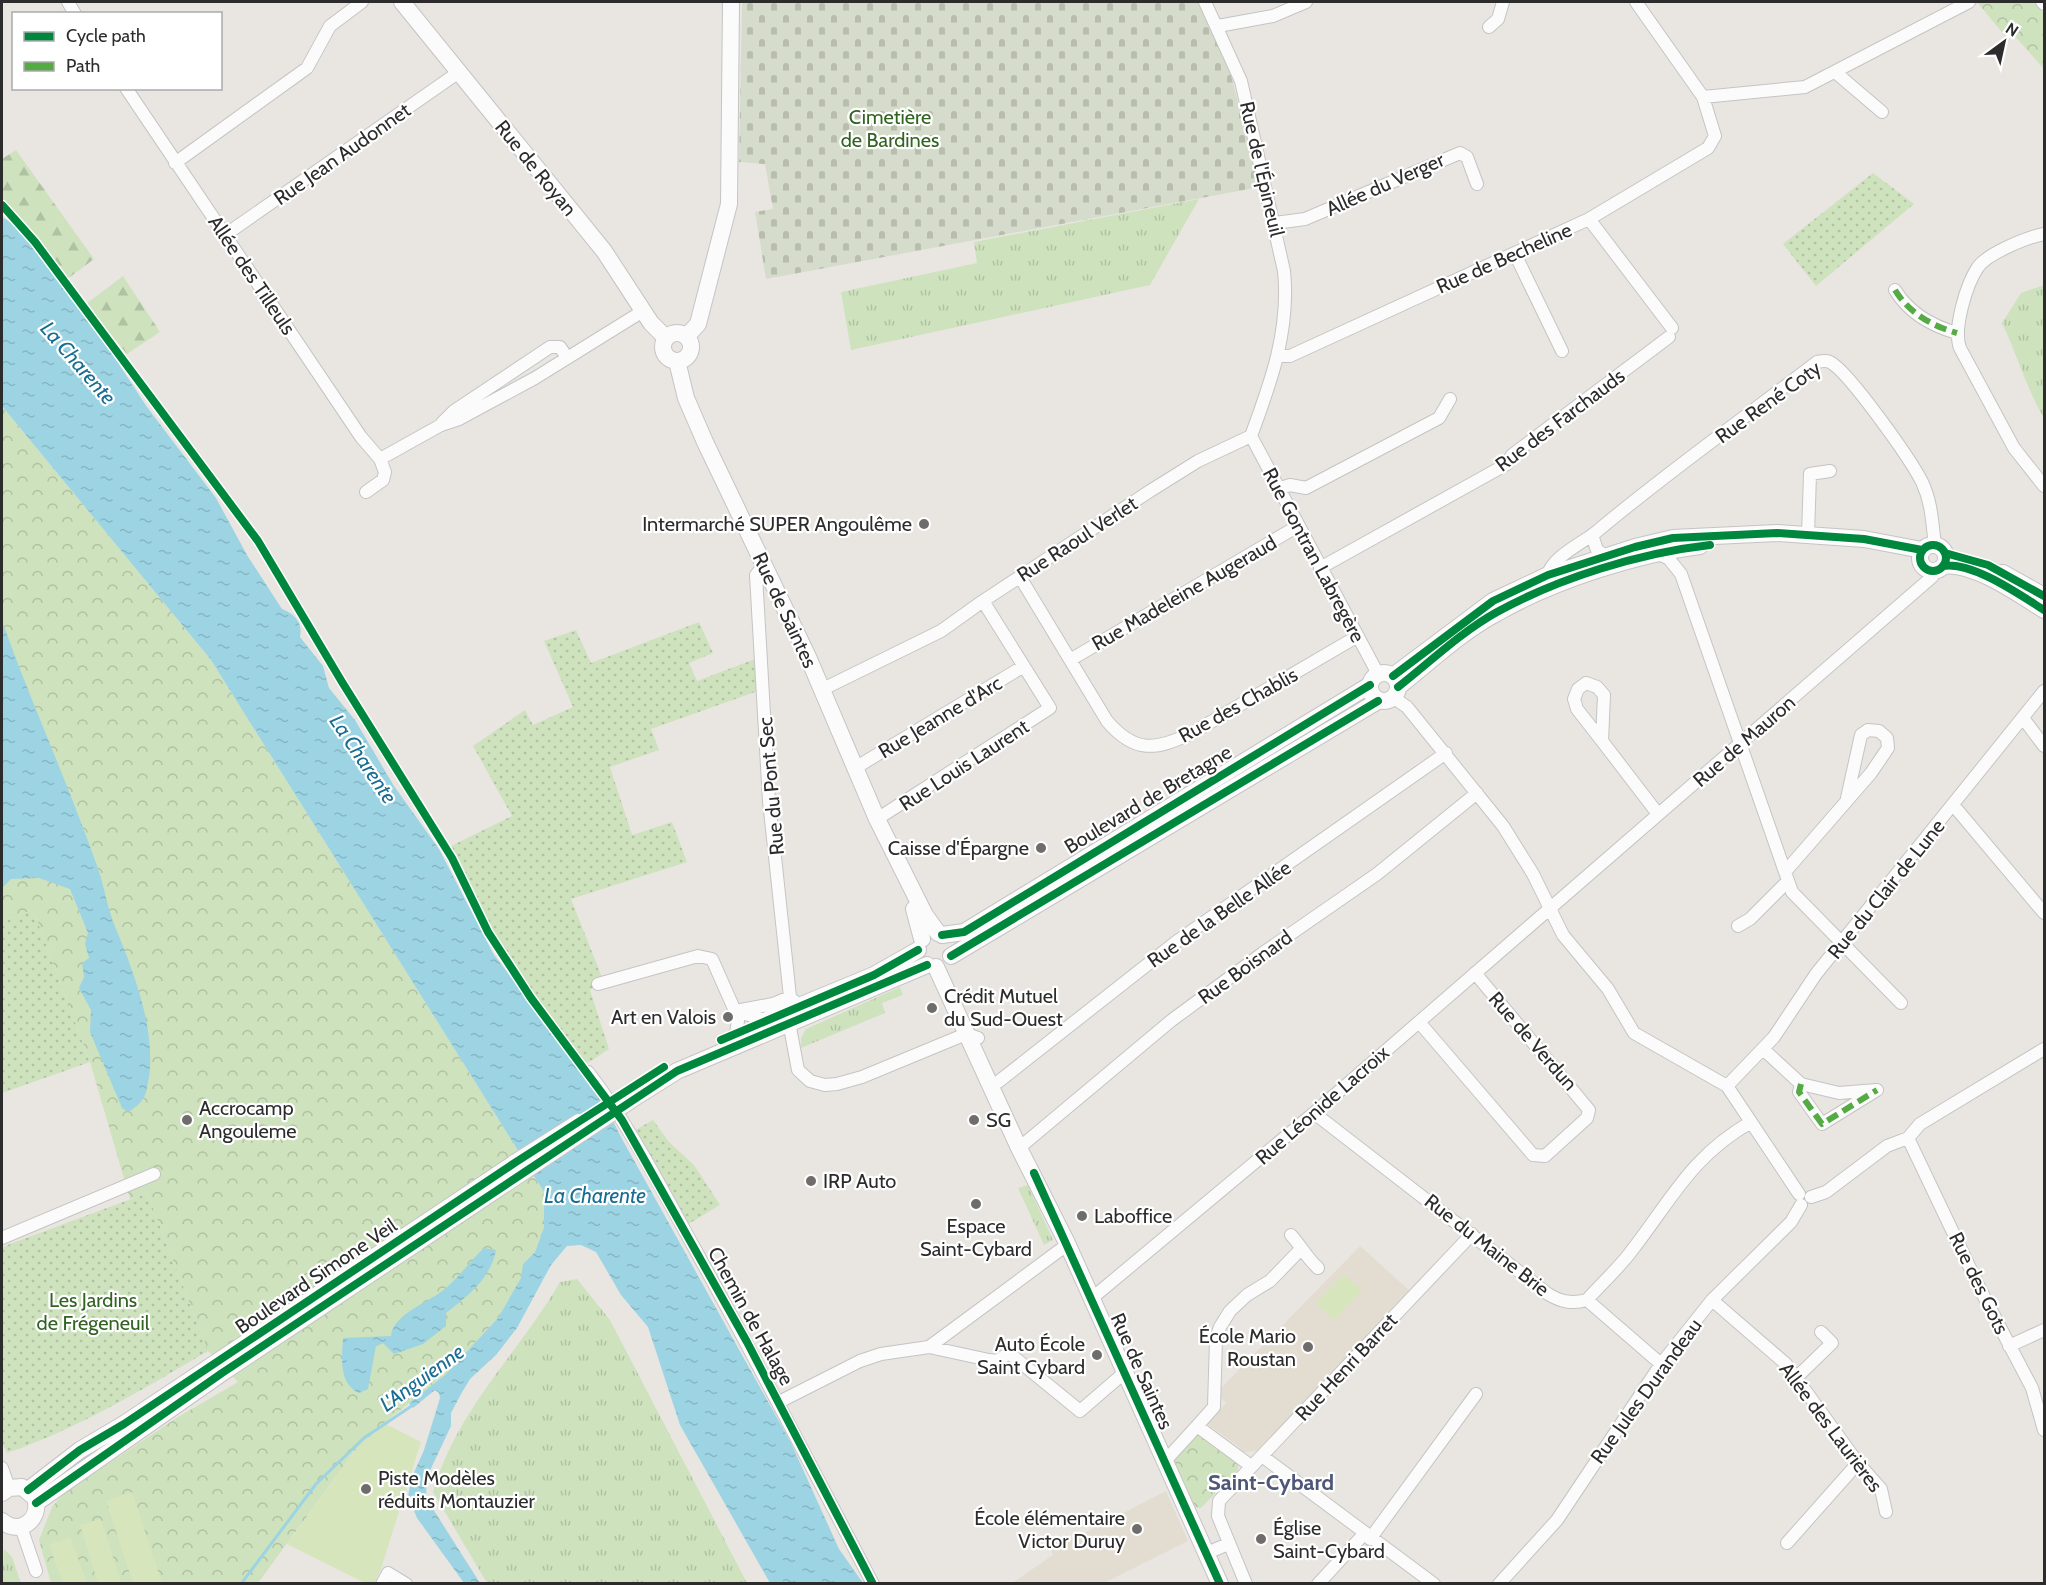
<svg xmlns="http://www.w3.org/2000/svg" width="2046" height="1585" viewBox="0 0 2046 1585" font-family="Cabin,sans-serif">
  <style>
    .education { fill: #e3ddd1 }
    .grass { fill: url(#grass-tufts) }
    .forest { fill: url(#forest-firs) }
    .cemetery { fill: url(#cemetery-stones) }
    .park { fill: url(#park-crowns) }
    .garden { fill: url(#garden-dots) }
    .pitch { fill: #d7e5bc }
    .water { fill: url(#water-ripples) }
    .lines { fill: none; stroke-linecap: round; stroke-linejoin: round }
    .stream { stroke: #9dd4e3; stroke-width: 3 }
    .street-casing { stroke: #c5c4c4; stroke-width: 14 }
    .secondary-casing { stroke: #c5c4c4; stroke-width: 18 }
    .street { stroke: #fcfbfb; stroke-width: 12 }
    .secondary { stroke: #fcfbfb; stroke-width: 16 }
    .secondary-bridge-casing { stroke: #c5c4c4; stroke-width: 18; stroke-linecap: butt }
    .secondary-bridge { stroke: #fcfbfb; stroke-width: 16 }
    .quiet { stroke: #54ab44; stroke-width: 6; stroke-dasharray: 12 6; stroke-linecap: butt }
    .cycleway-casing { stroke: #fff; stroke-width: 11 }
    .cycleway { stroke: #00873e; stroke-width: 8 }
    .poi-dot { fill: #6e6d6c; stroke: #fff; stroke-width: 2 }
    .labels { text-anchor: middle; stroke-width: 4.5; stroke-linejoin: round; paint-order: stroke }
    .park-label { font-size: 20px; fill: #316321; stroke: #fff }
    .street-label { font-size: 20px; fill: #2c2c2c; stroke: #fff }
    .poi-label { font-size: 20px; fill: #2c2c2c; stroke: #fff; text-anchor: start }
    .water-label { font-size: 21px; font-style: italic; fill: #196d92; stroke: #fff }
    .quarter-label { font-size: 22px; font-weight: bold; fill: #4f5879; stroke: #fff }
  </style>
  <defs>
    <pattern id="grass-tufts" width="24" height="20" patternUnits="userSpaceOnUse" patternTransform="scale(1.5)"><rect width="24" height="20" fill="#cee2be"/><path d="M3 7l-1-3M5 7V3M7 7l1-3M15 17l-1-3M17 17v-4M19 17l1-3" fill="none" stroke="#b1c2a3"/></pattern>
    <pattern id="forest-firs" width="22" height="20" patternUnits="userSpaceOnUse" patternTransform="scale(1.5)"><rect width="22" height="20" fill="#cee2be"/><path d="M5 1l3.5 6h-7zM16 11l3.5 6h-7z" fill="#b1c2a3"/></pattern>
    <pattern id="cemetery-stones" width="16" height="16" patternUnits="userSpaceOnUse" patternTransform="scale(1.5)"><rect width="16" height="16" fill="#d6dccb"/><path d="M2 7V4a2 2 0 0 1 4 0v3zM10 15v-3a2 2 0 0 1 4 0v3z" fill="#b8bdae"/></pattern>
    <pattern id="park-crowns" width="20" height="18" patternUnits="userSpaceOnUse" patternTransform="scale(1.5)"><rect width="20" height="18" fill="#cee2be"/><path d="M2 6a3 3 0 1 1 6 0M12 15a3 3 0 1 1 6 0" fill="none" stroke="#b1c2a3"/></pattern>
    <pattern id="garden-dots" width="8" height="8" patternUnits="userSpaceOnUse" patternTransform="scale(1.5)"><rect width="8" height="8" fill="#cee2be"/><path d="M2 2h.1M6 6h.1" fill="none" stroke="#b1c2a3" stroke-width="1.8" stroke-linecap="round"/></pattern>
    <pattern id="water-ripples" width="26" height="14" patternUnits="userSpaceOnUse" patternTransform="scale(1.5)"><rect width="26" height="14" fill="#9dd4e3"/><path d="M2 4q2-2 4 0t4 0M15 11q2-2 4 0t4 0" fill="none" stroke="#87b6c3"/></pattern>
  </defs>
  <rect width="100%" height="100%" fill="#e9e6e2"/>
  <path class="education" d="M1360 1246 1409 1290 1257 1451 1242 1452 1239 1447 1207 1424 1226 1403 1218 1395V1391Z
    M1166 1491 1188 1541 1104 1583H1012L1053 1555 1051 1550Z"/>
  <path class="grass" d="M1199 199 1150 285 851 350 841 292 977 263 974 242Z
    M2044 285V418C2026 388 2017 354 2002 323L2021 293Z
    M900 987 903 995 882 1003 885 1013 801 1048V1038L806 1029Z
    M1028 1185 1053 1240 1044 1245 1018 1188Z
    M577 1279 610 1320 747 1583H487L433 1492C457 1409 518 1354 560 1282Z
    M4 1549 12 1557 21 1583H2Z"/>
  <path class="forest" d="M16 150 94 259 66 280 19 216 2 199V159Z
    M123 276 160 332 127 354 86 304Z"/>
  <path class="cemetery" d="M742 2H1199L1228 64 1260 187 766 279 755 212 773 209 765 164 739 162Z"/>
  <path class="park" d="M1977 2 2036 3 2044 14V69L2011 32 2005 36Z
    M2 406 211 660 544 1192V1227L535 1252 523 1264 522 1278 498 1318 445 1375 384 1423 354 1452 258 1583H51L39 1540 52 1507 63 1494 178 1417 238 1382 208 1351 147 1193 130 1199 90 1062 33 910 2 921Z
    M1198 1433 1238 1463V1470L1201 1508 1195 1507 1173 1458Z"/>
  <path class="garden" d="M1873 173 1914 204 1816 286 1783 244Z
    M699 622 713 653 689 663 697 681 755 659 758 691 651 729 659 750 610 767 632 835 672 822 687 862 571 899 603 980 590 990 609 1049 585 1065 503 951 451 846 512 816 473 746 525 710 533 725 573 707 544 641 576 630 591 663Z
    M33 910 90 1062 2 1093V921Z
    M653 1120 669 1142 694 1165 720 1205 685 1226 632 1132Z
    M147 1193 208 1351C142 1390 79 1428 7 1453L2 1442V1247Z"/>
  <path class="pitch" d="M1344 1274 1362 1291 1334 1320 1316 1303Z
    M384 1423 421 1442 381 1569 374 1583H365L287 1544 354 1452Z
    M132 1492 162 1583H133L106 1501Z
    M101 1519 121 1583H98L80 1525Z
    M70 1537 87 1583H63L49 1545Z"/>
  <path class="water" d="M2 217 18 227 105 343 147 407 216 498 247 555 282 609C295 614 303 623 300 637L323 666 329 688 355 720 394 786 439 849 494 955 594 1083 621 1137 791 1443 839 1549 863 1583H770L680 1425 648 1327 621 1295 596 1252 581 1245 567 1246 551 1265 517 1328 496 1355 470 1379 461 1394 451 1413V1426L427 1477 426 1498 480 1583H464L417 1518 408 1496 412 1477 424 1450 440 1398 439 1393 435 1390 413 1408 409 1403 445 1375 498 1318 521 1278 523 1264 535 1252 544 1227V1192L211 660 2 406Z
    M2 621C31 702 67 781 96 863 104 884 107 908 116 929 135 975 159 1037 147 1088 145 1100 138 1106 128 1112L122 1108 90 1032 91 1010 79 988 84 977 82 963 89 958 85 944 88 933 70 889 39 878 11 879 2 888Z
    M484 1248 496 1250C491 1278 467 1297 446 1313V1326L423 1344 394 1354 383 1343 376 1346 368 1389 359 1393C338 1383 342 1357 343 1338L391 1336C393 1316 423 1304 438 1294 456 1282 468 1263 484 1248Z"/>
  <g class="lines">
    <path class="stream" d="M241 1584 316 1484 364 1438 413 1405"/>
    <defs>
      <path id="street" d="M68 2 75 14
        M2042 2 2044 4
        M1218 26 1273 16 1306 2
        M1489 27 1498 19 1503 2
        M1835 72 1882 112
        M126 88 361 437 380 459
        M1703 97 1805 87 1969 2
        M175 163 307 68 330 26 362 2
        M1589 219 1672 328
        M1275 223 1305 219 1460 153 1467 157 1477 184
        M2044 234C2028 237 1988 253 1978 267 1966 285 1953 329 1960 348L2014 448 2044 486
        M225 235 459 72
        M1515 254 1562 351
        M1895 290C1909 313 1932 326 1957 333
        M1278 356H1290L1589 219 1708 148 1715 136 1703 97 1636 2
        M442 423 454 411 550 347H560L566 356
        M1251 436 1378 674
        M1278 489 1290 485 1306 488 1439 418 1450 399
        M366 492 383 480 385 472 380 459 441 425 459 419 535 378 643 311
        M1592 535 1597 550 1606 556
        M1808 535 1810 474 1830 471
        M1659 554 1669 559 1681 574 1792 892 1901 1003
        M764 565 756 575 769 801 790 997 798 1005
        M1320 568 1507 464 1512 455 1669 337
        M1548 575C1551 558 1582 543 1595 533 1666 473 1743 419 1817 362 1822 361 1825 360 1830 362 1849 372 1911 460 1922 482 1932 503 1932 523 1935 545
        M1020 577 1107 721C1135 754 1156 750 1192 733L1358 636
        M1070 660 1298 526
        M821 690 941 631 983 601 1150 491 1198 461 1251 436C1271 382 1290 330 1284 271L1241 81 1205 2
        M1394 698 1407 707 1503 826 1533 874 1563 935 1608 989 1634 1033 1727 1086 1799 1194
        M2023 718 2044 746
        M1602 741 1577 709 1574 699 1578 689 1586 683 1597 687 1604 695 1602 741 1658 814
        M855 768 1024 666
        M1954 806 2044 913
        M877 819 1050 708 983 601
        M1785 872 1871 773 1888 748 1887 738 1879 731 1868 730 1861 735 1847 798
        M1738 926 1750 919 1787 882
        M598 984 698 956 712 959 735 1011 773 1004 790 997
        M789 1022 798 1070 810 1081 825 1085 837 1084 862 1077 966 1034 978 1038
        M1419 1022 1533 1155 1545 1156 1587 1118 1589 1110 1475 973
        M736 1033 738 1021 735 1011 766 1020
        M1763 1049 1801 1084 1839 1093 1877 1090
        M588 1072C631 1127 662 1190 696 1251 757 1361 814 1472 873 1584
        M998 1082 1176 942 1446 753
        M1801 1084 1799 1092 1822 1124 1877 1090
        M1727 1086 1774 1037 1816 974 2044 691
        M1314 1113 1548 1294C1561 1302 1572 1304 1587 1300 1602 1283 1620 1267 1633 1249 1673 1197 1692 1156 1751 1122
        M1908 1138 1980 1289 2032 1388 2044 1430
        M1019 1148 1172 1020 1263 953 1377 874 1477 793
        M1811 1197 1826 1192 1887 1146 1908 1138 1920 1124 2044 1049
        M1291 1235C1301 1246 1306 1257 1318 1268
        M2 1238 154 1174
        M1091 1299 1314 1113 1932 577 1931 571
        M1587 1300 1661 1364
        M1712 1300 1786 1364 1858 1463 1881 1489 1886 1512
        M2009 1346 2044 1330
        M929 1347 989 1360 997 1361 1009 1353 1080 1411 1124 1373
        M1797 1377 1832 1343 1821 1332
        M779 1402 860 1361 881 1354 929 1347 1060 1250 1069 1247
        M1197 1426 1214 1407 1216 1339 1220 1327 1230 1311 1247 1295 1270 1281 1300 1250
        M1262 1456 1434 1584
        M1165 1461 1197 1426 1251 1466
        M2 1468 9 1488
        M21 1527 36 1571
        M1370 1539 1476 1394
        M1787 1543 1858 1463
        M1207 1553 1228 1544
        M382 1584 388 1573 406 1584
        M1246 1584 1218 1516 1219 1501 1472 1234
        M1318 1584 1364 1534
        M1499 1584 1557 1520 1661 1364 1712 1300 1791 1222 1801 1205"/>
      <path id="secondary" d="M402 2 604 251 651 323 666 338
        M663 347a14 14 0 1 1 28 0a14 14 0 1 1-28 0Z
        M687 336 698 324 729 204 731 2
        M677 361 686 398 705 442 808 657 877 819 925 915 938 933
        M1920 558a13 13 0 1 1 26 0a13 13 0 1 1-26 0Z
        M1943 566C1972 561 2020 595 2044 610
        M2003 573 2044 596
        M1370 687a14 14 0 1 1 28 0a14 14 0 1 1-28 0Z
        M1393 676 1493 601 1548 575 1635 547 1673 538 1777 533 1864 539 1922 550
        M1398 687C1430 662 1461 632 1497 613 1553 581 1636 554 1700 546
        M914 909 922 939
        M942 935 964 932 1370 685
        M951 956 1378 701
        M936 967 1019 1148 1066 1241 1220 1584
        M770 1018 874 975 918 950
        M631 1100 677 1071 927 965
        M28 1490 80 1450 124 1424 516 1162
        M2 1493 9 1488 22 1487 35 1498C42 1520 19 1536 2 1521
        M36 1503 222 1373 520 1174"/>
    </defs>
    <use href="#street" class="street-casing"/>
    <use href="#secondary" class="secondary-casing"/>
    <use href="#street" class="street"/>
    <use href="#secondary" class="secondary"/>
    <defs>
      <path id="secondary-bridge" d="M516 1162 579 1122
        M520 1174 631 1100"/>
    </defs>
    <use href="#secondary-bridge" class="secondary-bridge-casing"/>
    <use href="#secondary-bridge" class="secondary-bridge"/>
    <path class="quiet" d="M1895 290C1909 313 1932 326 1957 333
      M1801 1084 1799 1092 1822 1124 1877 1090"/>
    <defs>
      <path id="cycleway" d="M2 205 35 242 258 541 342 682 452 858 488 932 531 998 622 1120 747 1342 873 1584
        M1920 558a13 13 0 1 1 26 0a13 13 0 1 1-26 0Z
        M1945 553 1988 565 2044 596
        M1943 566C1972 561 2020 595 2044 610
        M1393 676 1493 601 1548 575 1635 547 1673 538 1777 533 1864 539 1922 550
        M1398 687C1430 662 1461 632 1497 612 1559 578 1639 553 1710 545
        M942 935 964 932 1370 685
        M951 956 1378 701
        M721 1040 874 975 918 950
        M1034 1173 1220 1584
        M28 1490 80 1450 124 1424 516 1162 664 1067
        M36 1503 222 1373 677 1071 927 965"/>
    </defs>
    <use href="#cycleway" class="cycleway-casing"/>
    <use href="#cycleway" class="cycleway"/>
  </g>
  <g class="poi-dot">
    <circle cx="924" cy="524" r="6"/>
    <circle cx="1041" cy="848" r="6"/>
    <circle cx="932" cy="1008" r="6"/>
    <circle cx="728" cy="1017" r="6"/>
    <circle cx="187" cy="1120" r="6"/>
    <circle cx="974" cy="1120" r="6"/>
    <circle cx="811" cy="1181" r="6"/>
    <circle cx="976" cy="1204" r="6"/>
    <circle cx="1082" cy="1216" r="6"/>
    <circle cx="1308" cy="1347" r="6"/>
    <circle cx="1097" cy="1355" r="6"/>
    <circle cx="366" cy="1489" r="6"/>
    <circle cx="1137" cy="1529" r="6"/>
    <circle cx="1261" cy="1539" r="6"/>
  </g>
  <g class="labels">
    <g class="park-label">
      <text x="890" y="124">Cimetière<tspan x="890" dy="23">de Bardines</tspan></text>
      <text x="93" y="1307">Les Jardins<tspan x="93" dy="23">de Frégeneuil</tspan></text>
    </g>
    <g class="street-label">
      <text transform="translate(342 154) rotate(-35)" y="7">Rue Jean Audonnet</text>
      <text transform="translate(536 168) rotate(51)" y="7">Rue de Royan</text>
      <text transform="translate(1262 169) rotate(77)" y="7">Rue de l'Épineuil</text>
      <text transform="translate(1385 184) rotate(-24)" y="7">Allée du Verger</text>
      <text transform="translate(1504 258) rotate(-24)" y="7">Rue de Becheline</text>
      <text transform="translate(252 275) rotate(56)" y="7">Allée des Tilleuls</text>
      <text transform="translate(1768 402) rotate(-36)" y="7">Rue René Coty</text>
      <text transform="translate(1560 420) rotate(-37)" y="7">Rue des Farchauds</text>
      <text transform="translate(1077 539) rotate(-33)" y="7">Rue Raoul Verlet</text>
      <text transform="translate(1314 555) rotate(62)" y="7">Rue Gontran Labregère</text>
      <text transform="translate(1184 593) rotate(-30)" y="7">Rue Madeleine Augeraud</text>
      <text transform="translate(785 610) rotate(65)" y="7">Rue de Saintes</text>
      <text transform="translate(1238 705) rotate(-29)" y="7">Rue des Chablis</text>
      <text transform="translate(940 717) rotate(-31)" y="7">Rue Jeanne d'Arc</text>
      <text transform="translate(1744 741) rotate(-41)" y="7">Rue de Mauron</text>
      <text transform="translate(964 765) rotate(-33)" y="7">Rue Louis Laurent</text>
      <text transform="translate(771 786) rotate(-95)" y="7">Rue du Pont Sec</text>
      <text transform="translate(1148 799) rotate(-31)" y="7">Boulevard de Bretagne</text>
      <text transform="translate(1886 889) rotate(-51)" y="7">Rue du Clair de Lune</text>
      <text transform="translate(1219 914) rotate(-35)" y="7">Rue de la Belle Allée</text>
      <text transform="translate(1245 967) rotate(-36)" y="7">Rue Boisnard</text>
      <text transform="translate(1533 1041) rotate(49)" y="7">Rue de Verdun</text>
      <text transform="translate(1322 1105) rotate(-41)" y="7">Rue Léonide Lacroix</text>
      <text transform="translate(1487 1245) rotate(38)" y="7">Rue du Maine Brie</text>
      <text transform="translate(316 1276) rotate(-34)" y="7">Boulevard Simone Veil</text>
      <text transform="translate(1979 1283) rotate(64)" y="7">Rue des Gots</text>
      <text transform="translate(751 1316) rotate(61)" y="7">Chemin de Halage</text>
      <text transform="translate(1346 1367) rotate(-47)" y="7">Rue Henri Barret</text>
      <text transform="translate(1142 1371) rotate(66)" y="7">Rue de Saintes</text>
      <text transform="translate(1646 1391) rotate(-54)" y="7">Rue Jules Durandeau</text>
      <text transform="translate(1831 1427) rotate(53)" y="7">Allée des Laurières</text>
    </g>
    <g class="poi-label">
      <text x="912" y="531" text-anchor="end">Intermarché SUPER Angoulême</text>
      <text x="1029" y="855" text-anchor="end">Caisse d'Épargne</text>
      <text x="944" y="1003">Crédit Mutuel<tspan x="944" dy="23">du Sud-Ouest</tspan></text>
      <text x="716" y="1024" text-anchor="end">Art en Valois</text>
      <text x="199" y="1115">Accrocamp<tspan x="199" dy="23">Angouleme</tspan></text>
      <text x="986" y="1127">SG</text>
      <text x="823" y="1188">IRP Auto</text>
      <text x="1094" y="1223">Laboffice</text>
      <text x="976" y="1233" text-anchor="middle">Espace<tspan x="976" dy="23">Saint-Cybard</tspan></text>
      <text x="1296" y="1343" text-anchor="end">École Mario<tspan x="1296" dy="23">Roustan</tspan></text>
      <text x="1085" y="1351" text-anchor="end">Auto École<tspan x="1085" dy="23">Saint Cybard</tspan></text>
      <text x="378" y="1485">Piste Modèles<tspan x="378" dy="23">réduits Montauzier</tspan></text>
      <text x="1125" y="1525" text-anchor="end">École élémentaire<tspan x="1125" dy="23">Victor Duruy</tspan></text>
      <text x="1273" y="1535">Église<tspan x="1273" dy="23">Saint-Cybard</tspan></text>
    </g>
    <g class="water-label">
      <text transform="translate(78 363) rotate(49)" y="7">La Charente</text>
      <text transform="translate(363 759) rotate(56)" y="7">La Charente</text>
      <text x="595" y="1203">La Charente</text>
      <text transform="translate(422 1378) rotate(-36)" y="7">L'Anguienne</text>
    </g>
    <g class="quarter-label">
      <text x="1271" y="1490">Saint-Cybard</text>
    </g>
  </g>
  <rect width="2046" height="1585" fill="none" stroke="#2c2c2c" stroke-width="6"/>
  <rect x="12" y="12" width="210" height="78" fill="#ffffff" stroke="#ababab" stroke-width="1.5"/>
  <rect x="24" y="32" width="30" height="9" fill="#00873e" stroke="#ababab" stroke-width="1.5"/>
  <text x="66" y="42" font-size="18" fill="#2c2c2c">Cycle path</text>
  <rect x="24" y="62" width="30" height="9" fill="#54ab44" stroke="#ababab" stroke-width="1.5"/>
  <text x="66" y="72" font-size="18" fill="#2c2c2c">Path</text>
  <g transform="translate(2004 42) rotate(33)" stroke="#ffffff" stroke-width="4.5" paint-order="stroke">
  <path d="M0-4.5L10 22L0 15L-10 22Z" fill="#2c2c2c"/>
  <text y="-9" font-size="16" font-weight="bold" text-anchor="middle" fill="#2c2c2c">N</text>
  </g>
</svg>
